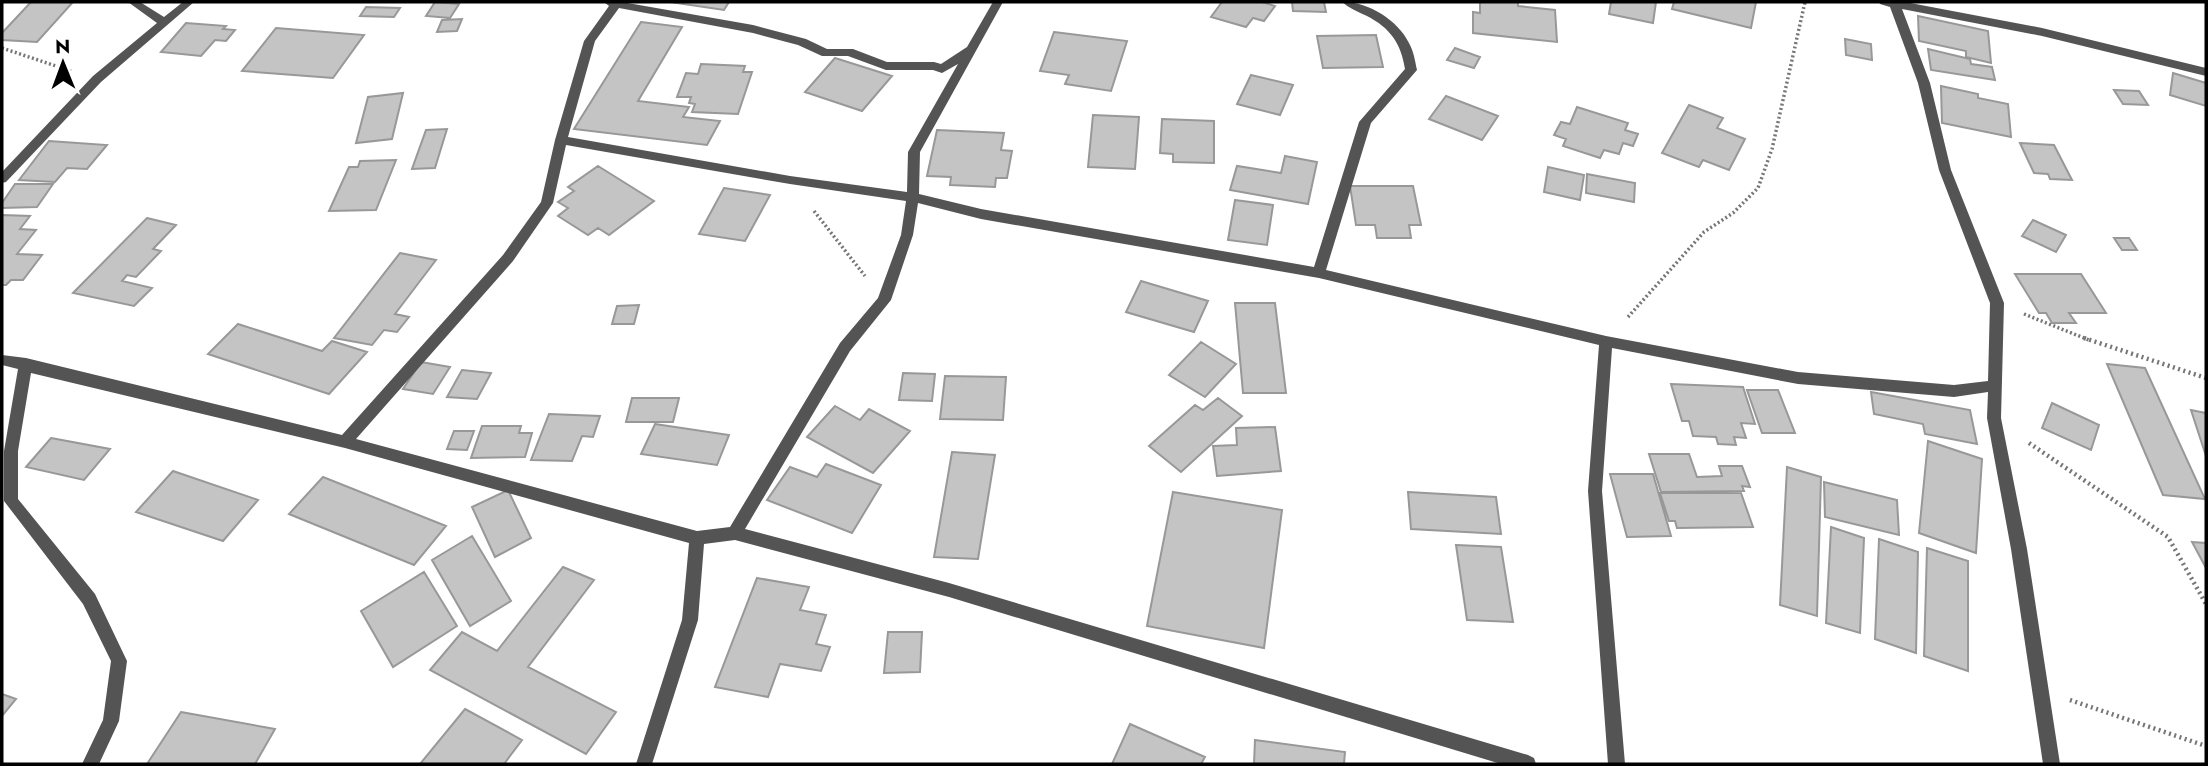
<svg xmlns="http://www.w3.org/2000/svg" width="2208" height="766" viewBox="0 0 2208 766" font-family="Jost,sans-serif">
  <style>
    .building { fill: #c4c4c4; stroke: #989898; stroke-width: 2 }
    .lines { fill: none; stroke-linecap: round; stroke-linejoin: round }
    .path-far1 { stroke: #767676; stroke-width: 3.5; stroke-dasharray: 2 2.5; stroke-linecap: butt }
    .path { stroke: #767676; stroke-width: 4.5; stroke-dasharray: 2 3.5; stroke-linecap: butt }
    .street { fill: #545454; fill-rule: evenodd }
  </style>
  <rect width="100%" height="100%" fill="#fff"/>
  <path class="building" d="M31 2H73L37 42 2 40V33Z
    M435 2 459 4 450 18 426 16Z
    M670 2H729L724 10Z
    M1222 2H1262L1275 6 1264 21 1253 18 1246 27 1211 17Z
    M1292 2H1324L1326 12 1293 11Z
    M1480 2H1518V6L1555 10 1557 42 1473 33V12L1480 13Z
    M1611 2H1656L1653 23 1609 14Z
    M1674 2H1756L1751 28 1672 9Z
    M366 7 400 8 394 17 360 16Z
    M1918 16 1988 31 1991 63 1966 57V51L1919 41Z
    M462 19 457 31 437 32 442 20Z
    M641 22 682 27 638 101 689 107 683 117 720 121 707 145 574 129Z
    M186 23 226 26 223 29 235 30 226 41 215 40 201 56 161 52Z
    M276 28 364 35 333 78 242 71Z
    M1054 32 1127 41 1111 91 1065 84 1069 75 1040 71Z
    M1376 35 1383 67 1323 68 1317 36Z
    M1845 39 1871 44 1872 60 1846 55Z
    M1455 48 1480 57 1474 68 1447 60Z
    M1928 49 1970 59 1971 64 1992 67 1995 80 1931 70Z
    M835 58 892 76 862 111 805 92Z
    M701 64 745 66 743 72H752L738 114 692 112 695 104 689 103 691 97H677L686 73 698 74Z
    M2173 73 2206 83V106L2170 95Z
    M1251 75 1293 85 1280 115 1237 104Z
    M1941 86 1978 94V98L2008 104 2011 137 1942 123Z
    M2114 90 2139 91 2148 105 2123 104Z
    M403 93 392 139 356 143 368 97Z
    M1446 96 1498 116 1482 140 1429 119Z
    M1689 105 1723 118 1717 128 1745 139 1729 170 1703 160 1699 167 1662 153Z
    M1577 107 1628 123 1625 130 1638 134 1633 146 1623 143 1619 154 1604 150 1600 158 1563 146 1566 139 1554 135 1561 122 1570 124Z
    M1093 115 1139 117 1135 169 1088 167Z
    M1162 119 1214 121V163L1173 162V154L1160 153Z
    M447 129 435 168 412 169 426 130Z
    M937 130 1004 133 1001 150 1012 151 1007 178H996L995 187 950 185 951 177 927 176Z
    M49 141 107 145 87 169 67 168 55 182 19 180Z
    M2020 143 2054 145 2072 180 2050 179 2048 174 2034 173Z
    M1285 156 1317 162 1308 204 1230 190 1237 166 1281 173Z
    M396 160 376 210 329 211 349 167H358L360 161Z
    M598 166 654 201 609 235 598 228 588 235 558 216 568 208 558 202 574 191 568 187Z
    M1548 167 1584 175 1580 200 1544 192Z
    M1587 174 1635 183 1634 202 1586 193Z
    M15 184H53L37 207 2 208V203Z
    M1350 186H1413L1421 225H1409L1411 238H1377L1375 225H1356Z
    M724 188 770 195 745 241 699 234Z
    M1235 200 1273 205 1267 245 1228 240Z
    M2 215 30 216 20 229 36 230 17 254 42 255 23 280H11L6 285H2Z
    M147 218 176 225 153 249 161 251 136 277 127 275 122 281 152 288 134 306 73 293Z
    M2033 220 2066 235 2056 252 2022 236Z
    M2114 238H2129L2137 250H2122Z
    M400 253 436 260 395 314 409 317 397 332 384 330 372 345 334 338Z
    M2015 274H2081L2106 313H2069L2076 323H2052L2046 313H2039Z
    M1141 281 1208 301 1194 332 1126 312Z
    M1235 303H1275L1286 393H1243Z
    M639 305 634 324H612L617 306Z
    M238 324 322 351 332 341 367 352 329 394 208 354Z
    M1201 342 1236 364 1205 397 1169 375Z
    M421 362 450 367 433 394 403 389Z
    M2107 364 2145 368 2205 499 2163 495Z
    M462 370 491 373 477 399 447 397Z
    M903 373 935 374 932 401 899 400Z
    M945 376 1006 377 1003 420 940 419Z
    M1671 384 1743 387 1755 424 1741 423 1746 438 1734 437 1736 445 1718 444 1716 437 1693 436 1689 421H1682Z
    M1747 390H1778L1795 433H1762Z
    M1871 392 1970 410 1977 444 1925 434 1923 424 1874 414Z
    M632 398H679L673 422H626Z
    M1218 398 1242 416 1181 472 1149 446 1195 405 1203 410Z
    M2052 403 2099 425 2091 450 2042 428Z
    M835 406 860 420 869 409 910 431 873 473 807 437Z
    M2191 410 2206 413V456Z
    M549 414 600 416 593 437 582 436 572 461 531 460Z
    M655 424 729 435 717 465 641 454Z
    M482 426H521L519 433H532L525 457 471 458Z
    M1275 427 1281 471 1217 476 1213 446 1237 445 1236 428Z
    M454 431H474L467 450 447 449Z
    M51 438 110 449 84 480 26 467Z
    M1928 441 1982 459 1976 553 1919 533Z
    M952 452 995 455 978 559 934 557Z
    M1649 454H1689L1697 477 1722 476 1719 466H1742L1750 487 1742 486 1744 491 1661 492Z
    M826 464 881 485 852 533 767 500 790 467 817 477Z
    M1787 467 1821 477 1817 616 1780 605Z
    M173 471 258 500 223 541 136 512Z
    M1610 474H1653L1671 536 1627 537Z
    M323 477 446 526 414 565 289 514Z
    M1824 482 1897 500 1899 535 1825 517Z
    M508 490 531 538 495 557 472 507Z
    M1173 492 1282 510 1264 648 1147 626Z
    M1408 492 1496 497 1501 534 1411 529Z
    M1660 493H1741L1753 527 1677 528 1675 521H1669Z
    M1831 527 1864 538 1860 633 1826 623Z
    M472 536 511 601 470 626 432 560Z
    M1879 539 1918 552 1916 653 1875 639Z
    M2192 542 2206 543V568Z
    M1456 545 1501 547 1513 622 1467 620Z
    M1927 548 1968 561V671L1924 656Z
    M563 567 594 580 528 667 616 712 586 754 430 670 462 632 497 651Z
    M424 572 457 626 393 667 361 611Z
    M757 578 809 587 800 610 826 615 816 644 830 647 821 671 780 664 768 697 715 687Z
    M888 632H922L920 672 884 673Z
    M2 694 16 699 2 716Z
    M465 709 522 740 504 764H420Z
    M181 712 275 729 255 764H147Z
    M1130 724 1205 757 1201 764H1112Z
    M1255 740 1345 752 1344 764H1254Z"/>
  <g class="lines">
    <path class="path-far1" d="M2 48 71 71
      M814 211 865 276
      M2024 314 2089 340
      M1628 317 1704 232 1733 213 1758 188 1772 149 1805 2"/>
    <path class="path" d="M2084 338 2206 378
      M2029 443 2168 537 2206 604
      M2070 700 2206 746"/>
    <path class="street" d="M128 2H140L164 17 183 2H194L101 82 6 182 2 183V172L93 76 157 23Z
      M604 2H622L753 25 806 39 827 49H853L887 62H934L941 64 967 47 993 2H1003L920 152 919 194 981 209 1314 267 1359 122 1405 69C1401 43 1390 28 1367 16 1358 12 1349 8 1342 2 1367 1 1398 20 1409 43 1414 52 1415 61 1417 70L1371 123 1326 270 1606 336 1798 372 1954 385 1988 381 1990 303 1939 170 1918 83 1890 7 1880 4 1879 2H1905L2042 28 2206 68V76L2042 36 1902 9 1930 83 1951 170 2004 303 2001 418 2027 549 2060 764H2043L2011 549 1987 418 1988 392 1954 397 1798 384 1612 348 1602 491 1625 764H1608L1588 491 1599 345 1319 278 981 219 918 203 913 235 891 300 850 351 745 529 949 583 1528 755 1534 758 1536 764H1501L949 597 735 540 704 544 698 620 652 764H636L682 620 689 543 345 448 31 373 18 451V499L95 594 127 661 119 721 99 764H82L103 720 111 661 83 604 4 501V451L18 369 2 365V355L26 358 342 435 503 255 541 202 555 140 584 41 609 6ZM619 8 753 33 798 45 822 56H848L886 70H933L942 73 958 64 908 152 907 192 790 176 568 137 595 41ZM566 145 790 184 906 201 901 235 878 298 840 343 730 527 697 531 356 439 513 261 553 203Z"/>
  </g>
  <rect width="2208" height="766" fill="none" stroke="#000000" stroke-width="7"/>
  <g transform="translate(63 63) rotate(359)" stroke="#ffffff" stroke-width="5" paint-order="stroke">
  <path d="M0-5L12 26L0 18L-12 26Z" fill="#000000"/>
  <text y="-10" font-size="19" font-weight="bold" text-anchor="middle" fill="#000000">N</text>
  </g>
</svg>
